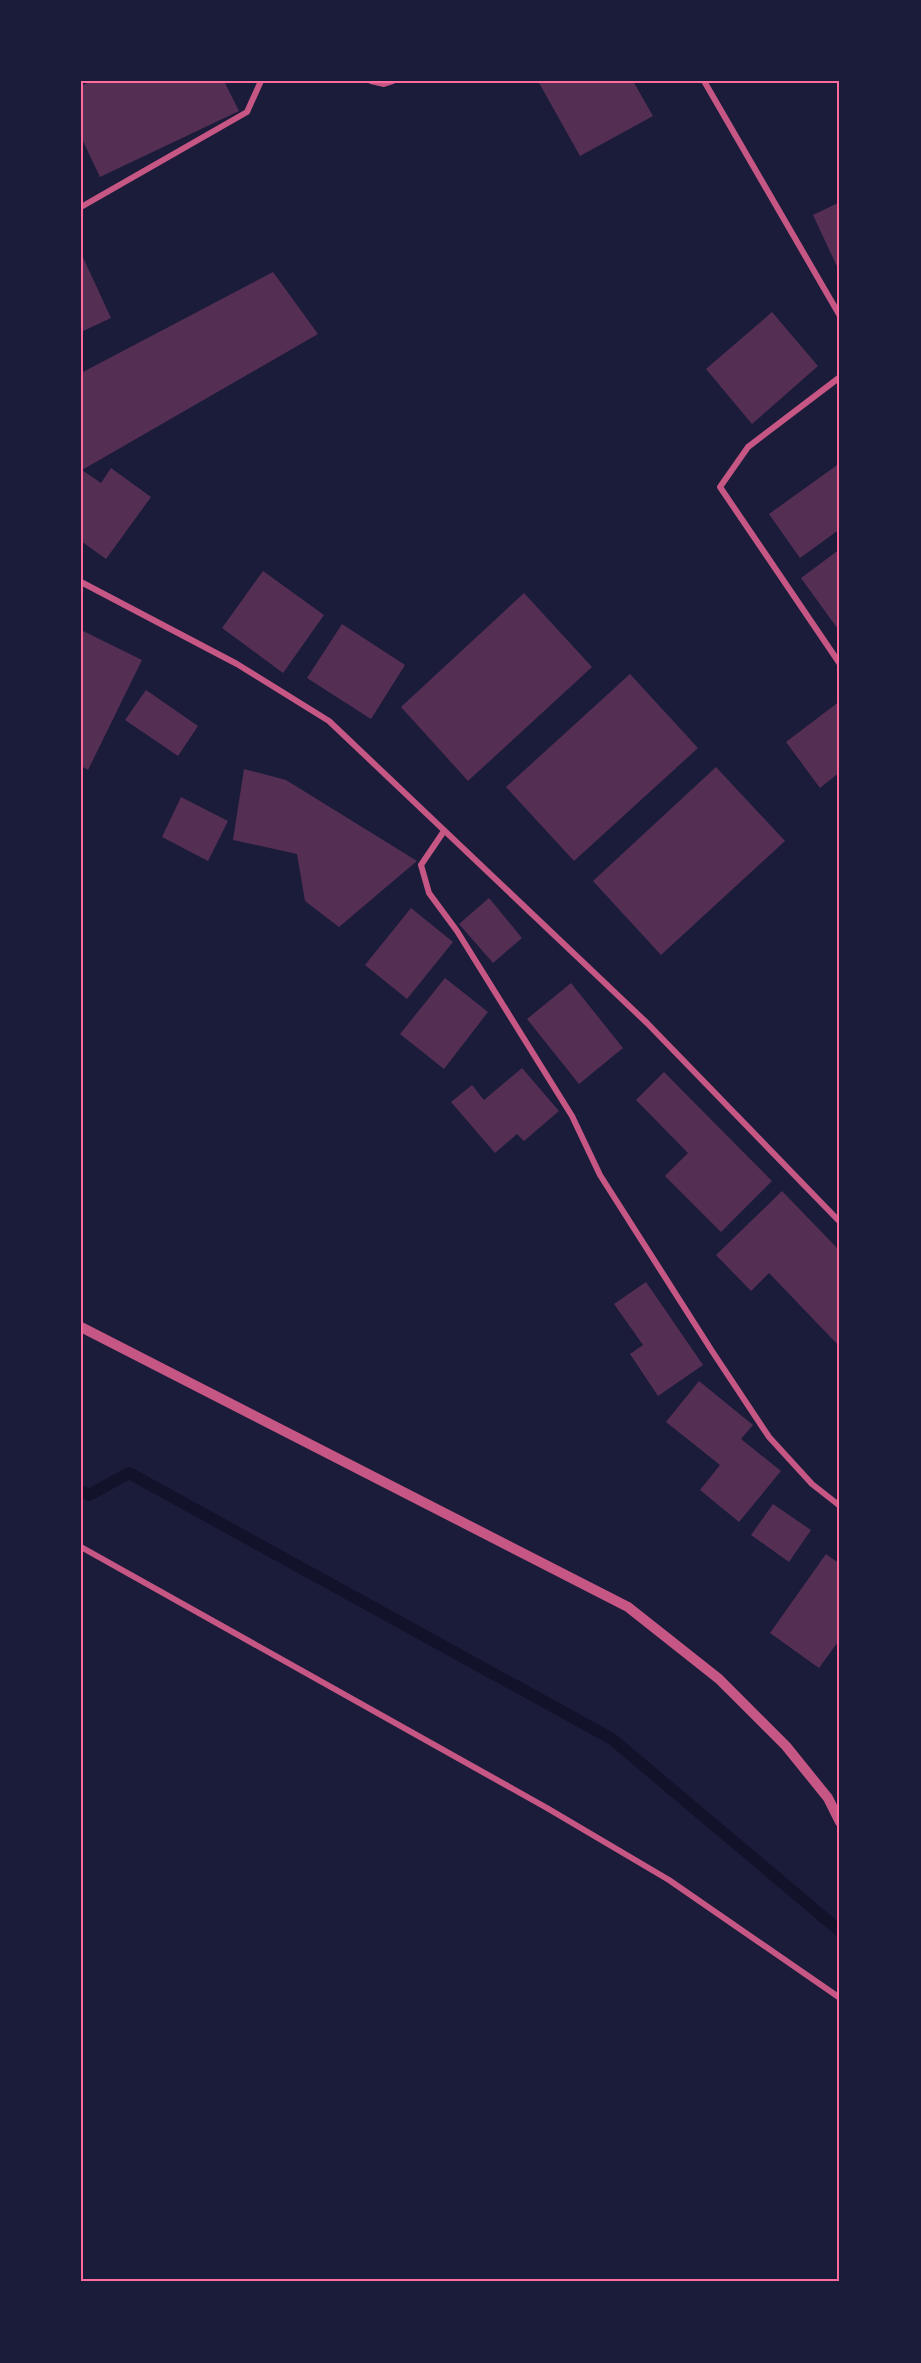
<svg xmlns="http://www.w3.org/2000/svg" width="921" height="2363" viewBox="0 0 921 2363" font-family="Arial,sans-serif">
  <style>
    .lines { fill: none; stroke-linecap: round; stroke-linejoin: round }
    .stream { stroke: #12122b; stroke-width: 12 }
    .building { fill: #542f53 }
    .minor { stroke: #c65784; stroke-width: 6 }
    .tertiary { stroke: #c65784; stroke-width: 10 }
    .neatline { fill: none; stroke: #ff6b9d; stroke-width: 2 }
  </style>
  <rect width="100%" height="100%" fill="#1b1b3a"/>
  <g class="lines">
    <path class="stream" d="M81 1491 89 1495 129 1473 612 1739 840 1931"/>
  </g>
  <path class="building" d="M91 81H224L239 111 100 177 81 137V86Z
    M538 81H633L653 116 580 156Z
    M840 202V273L813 215Z
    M81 253 111 318 81 332Z
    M273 272 318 334 82 470 101 483 111 468 151 497 106 559 81 541V373Z
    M772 312 818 366 752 424 706 369Z
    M840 463V529L800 558 769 514Z
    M840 549V632L801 578Z
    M263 571 324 615 283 673 222 628Z
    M524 593 592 667 468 781 401 707Z
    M342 624 405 665 371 719 307 678Z
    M81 630 142 660 88 770 81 766Z
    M630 674 698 748 574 861 506 787Z
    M146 690 198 726 178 756 125 720Z
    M840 701V772L820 788 786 742Z
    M716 767 785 841 661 955 593 881Z
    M244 769 286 780 417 861 339 927 305 901 297 854 233 840Z
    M181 797 228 821 208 861 162 837Z
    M489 898 522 938 493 963 459 924Z
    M411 908 453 942 407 999 365 965Z
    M445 978 488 1012 444 1069 400 1034Z
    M571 983 623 1048 579 1084 527 1019Z
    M522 1068 559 1111 524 1141 517 1134 495 1153 451 1102 472 1085 484 1100Z
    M664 1072 772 1181 721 1232 665 1176 688 1153 636 1100Z
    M782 1191 840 1251V1347L769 1273 751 1291 716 1255Z
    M646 1282 703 1365 658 1396 630 1354 643 1345 614 1304Z
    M699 1381 753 1425 741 1439 781 1471 739 1522 700 1490 720 1465 666 1422Z
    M773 1504 811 1530 789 1562 751 1535Z
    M826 1554 840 1564V1639L819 1668 770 1633Z"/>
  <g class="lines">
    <path class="minor" d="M371 81 384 84 393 81
      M704 81 840 316
      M81 207 247 112 261 81
      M840 377 748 447 720 487 840 664
      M81 582 237 664 329 721 647 1023 840 1222
      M444 831 421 865 429 893 457 931 572 1116 600 1175 712 1351 769 1437 812 1484 840 1506
      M81 1547 547 1808 669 1880 840 1998"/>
    <path class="tertiary" d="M81 1327 628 1607 719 1679 786 1746 828 1798 840 1822"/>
  </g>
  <rect width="921" height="2363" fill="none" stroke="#1b1b3a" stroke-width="165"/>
  <rect x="82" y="82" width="756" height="2198" class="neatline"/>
</svg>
